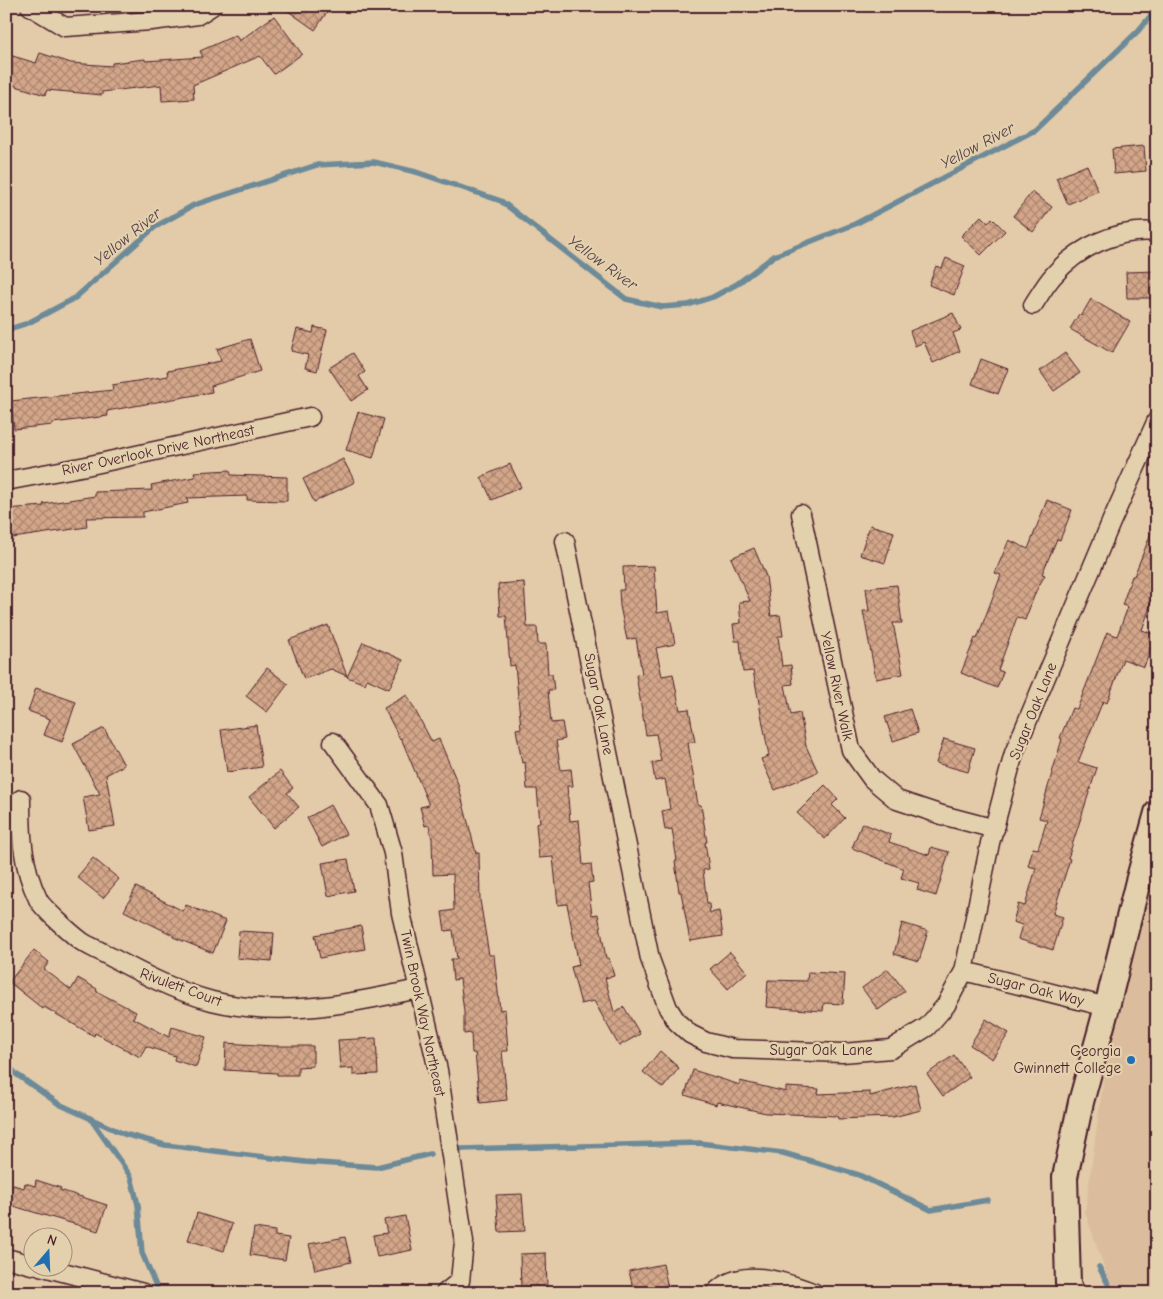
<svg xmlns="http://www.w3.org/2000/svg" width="1163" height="1299" viewBox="0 0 1163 1299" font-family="'Comic Neue',sans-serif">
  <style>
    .built { fill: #dbbd9d }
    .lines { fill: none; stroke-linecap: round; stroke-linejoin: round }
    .stream { stroke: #6c8a98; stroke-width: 5.5 }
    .building { fill: url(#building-cross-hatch); stroke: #4a1f2b }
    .street-casing { stroke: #4a1f2b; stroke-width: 21 }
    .secondary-casing { stroke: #4a1f2b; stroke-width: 28 }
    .street { stroke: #e3d1ae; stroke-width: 18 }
    .secondary { stroke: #e3d1ae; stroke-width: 24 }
    .poi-dot { fill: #1f6fb2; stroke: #e3d1ae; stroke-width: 2 }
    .labels { text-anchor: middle; stroke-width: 4.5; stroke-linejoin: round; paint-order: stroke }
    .street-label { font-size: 15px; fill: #4a1f2b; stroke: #e3d1ae }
    .poi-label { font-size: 15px; fill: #4a1f2b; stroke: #e3d1ae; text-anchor: end }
    .water-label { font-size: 16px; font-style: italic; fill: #533a46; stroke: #e3d1ae }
  </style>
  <defs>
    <pattern id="building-cross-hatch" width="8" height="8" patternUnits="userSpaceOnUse" patternTransform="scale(1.25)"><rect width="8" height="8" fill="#d3a689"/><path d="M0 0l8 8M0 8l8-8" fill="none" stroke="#ad8770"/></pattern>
  </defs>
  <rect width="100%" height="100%" fill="#e3cba9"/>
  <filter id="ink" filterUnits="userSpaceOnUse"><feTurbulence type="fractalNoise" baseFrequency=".02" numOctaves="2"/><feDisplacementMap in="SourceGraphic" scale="10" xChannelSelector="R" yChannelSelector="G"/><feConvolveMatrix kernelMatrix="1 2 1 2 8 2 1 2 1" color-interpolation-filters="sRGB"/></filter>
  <g filter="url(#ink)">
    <path class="built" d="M1157 844V1293H1113L1085 1212 1127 909Z"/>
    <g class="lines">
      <path class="stream" d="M6 330 28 323 75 298 155 227 194 205 317 165 374 162 416 172 501 201 626 299 662 307 688 305 713 297 737 284 774 256 855 224 1035 130 1138 31 1157 8
        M6 1063 16 1074 59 1104 124 1134 165 1145 305 1162 377 1167 430 1154
        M90 1118 131 1177 138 1205 142 1253 159 1293
        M461 1149 699 1143 783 1153 859 1175 931 1210 988 1200
        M1099 1267 1113 1293"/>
    </g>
    <path class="building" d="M281 6H331L315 30Z
      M274 16 302 54 274 74 260 56 193 85 194 99 162 101 161 85 102 92V95L47 90 45 95 6 83V54L36 63 40 53 71 63 112 66V63L145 59V61L203 57 200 51 236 35 239 41Z
      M1144 146 1146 171 1114 174 1112 149Z
      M1087 165 1098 191 1068 204 1056 178Z
      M1032 192 1052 207 1033 232 1013 216Z
      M981 216 988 223 992 218 1005 231 981 255 961 236Z
      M946 258 965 266 954 295 929 285 936 266 942 268Z
      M1157 271V298H1127L1126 272Z
      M1091 299 1130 322 1112 353 1070 329 1079 314 1081 316Z
      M953 313 961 330 953 333 960 351 933 363 924 342 915 346 910 331Z
      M314 327 327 330 317 371 305 368 308 355 291 351 297 329 313 333Z
      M250 339 260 371 211 386 212 392 107 411 108 416 53 423V425L14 429 11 401 113 390 112 385 168 376 167 371 221 361 217 349Z
      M353 353 365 372 359 376 368 390 351 401 329 368Z
      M1065 353 1080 373 1054 391 1040 371Z
      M981 359 1008 369 998 394 972 384Z
      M358 412 384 419 373 458 346 450Z
      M343 459 355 482 314 502 303 479Z
      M510 464 521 487 492 500 481 477Z
      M230 470 231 475 287 477V501L247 500V496L187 498 188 503 143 512V517L86 518 87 527 6 539V509L44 506 43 504 95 496V492L152 490 151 485 195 477 194 472Z
      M1047 500 1072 510 1060 540 1057 539 1042 574 1045 575 1036 591 1025 620 1017 617 998 670 1003 672 997 688 961 673 975 638 977 639 1001 575 995 573 1009 540 1028 549Z
      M1156 521 1157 587 1142 630 1156 635 1144 667 1123 659 1107 703 1103 701 1078 762 1097 768 1068 858 1070 859 1053 914 1063 917 1053 950 1018 939 1022 925 1013 922 1018 904 1025 906 1036 868 1028 866 1033 848 1038 849 1047 820 1039 818 1062 739 1060 738 1072 708 1077 709 1107 632 1117 636 1128 607 1122 605 1132 576H1134Z
      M870 525 894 532 885 563 860 555Z
      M754 548 766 576 771 616 780 615 783 636H778L782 666 791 665 793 684 785 685 791 715 800 713 806 746 818 772 775 790 761 759 769 756 753 671 743 672 740 641H735L733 624 741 623 739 602 750 601 731 558Z
      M654 566 657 613 669 611 675 644 656 648 662 676 673 674 680 710 689 709 695 742 688 743 698 805H701L707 842H705L709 869 703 870 707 904H709L710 913 719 911 723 936 690 941 681 892H679L675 861H677L672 829 665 830 662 811 670 809 665 779 655 781 652 763 661 761 656 734 646 735 636 675 642 674 636 638 627 640 620 606 619 590H624L623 567Z
      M524 582 527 627H537L538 644H546L548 674H552L554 690H548L551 723 562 722 565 739 556 741 561 770 571 769 573 786H567L570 821 579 820 583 865 591 864 593 882 588 883 592 915 598 914 606 958H609L614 976 605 978 614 1012 624 1007 640 1034 619 1046 594 1001 581 1004 571 967 579 965 567 904 558 905 553 857 539 858 536 824 540 823 537 789H527L525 762 522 763 516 729 521 728 515 665 510 666 506 616H500L498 584Z
      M897 585 902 623H893L903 674 876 679 863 611H869L866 588Z
      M328 625 347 676 331 669 304 679 289 640Z
      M363 642 403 660 389 689 367 679 365 684 347 677Z
      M267 668 288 684 267 712 246 696Z
      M36 688 76 702 62 742 44 735 50 719 28 711Z
      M407 695 432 742 439 739 458 784 476 853H479L480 900 489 955H494L500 1010 505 1009 508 1051H502L507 1100 480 1103 475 1053H472L471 1033 464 1034V1012L460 979 453 980 451 959H457L453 930 445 931 442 912 454 910 453 874 433 875 432 839 429 825 425 826 420 807 429 805 401 738 400 739 384 708Z
      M910 709 918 733 893 741 885 717Z
      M256 725 262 767 227 772 221 730Z
      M104 728 124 765 106 775 115 826 89 830 83 797 100 794 73 744Z
      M944 739 975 748 968 772 936 763Z
      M280 771 293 788 287 793 299 807 274 828 249 797Z
      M825 785 838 799 832 805 845 818 825 839 797 813Z
      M330 805 346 834 322 847 307 818Z
      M862 823 891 835 889 842 929 855 931 847 949 852 936 896 917 890 919 883 901 878 904 869 852 848Z
      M93 858 119 879 103 898 77 877Z
      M348 859 354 891 328 896 322 863Z
      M136 887 183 911 186 905 226 921 213 953 173 937V935L124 911Z
      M902 923 928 931 919 961 894 954Z
      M361 926 365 949 320 958 315 935Z
      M239 931 274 933 272 961 237 958Z
      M34 950 49 962 44 969 71 990 78 978 97 989 96 991 136 1012 133 1018 169 1037 172 1027 206 1037 196 1067 174 1060 175 1056 146 1046 140 1057 95 1033 94 1036 44 1007 43 1009 9 982Z
      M730 952 747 972 728 989 710 969Z
      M888 969 905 991 878 1010 862 988Z
      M808 972 845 974 843 1004 824 1003 823 1011 766 1007 768 980 807 981Z
      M986 1019 1009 1033 992 1059 970 1045Z
      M376 1038 378 1074 353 1075V1068L340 1069 338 1040Z
      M226 1043 272 1046H313V1066L298 1067V1075H277V1073L225 1070Z
      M660 1051 679 1068 663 1088 643 1072Z
      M954 1055 970 1077 943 1096 927 1074Z
      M693 1070 740 1085V1081L786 1092V1087L819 1089 818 1094 870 1092V1096L915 1084 921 1110 893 1117 838 1119 837 1116 766 1113 717 1102 716 1105 685 1095Z
      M36 1180 61 1188 60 1190 107 1205 98 1231 6 1204V1183L24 1188 25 1183 35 1186Z
      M522 1194 525 1231 499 1232 496 1195Z
      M197 1213 232 1224 224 1251 188 1240Z
      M405 1216 412 1250 377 1257 373 1235 387 1233 384 1220Z
      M254 1228 275 1231V1236L289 1238 285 1260 250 1255Z
      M345 1237 351 1262 315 1270 309 1244Z
      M546 1253 547 1289 521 1290 520 1254Z
      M663 1264 669 1293H634L629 1271Z"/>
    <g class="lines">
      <defs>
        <path id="street" d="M30 6 65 27 151 21 198 15 212 6
          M1033 305C1039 296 1045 285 1053 276 1078 247 1118 228 1157 232
          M6 481 86 466 310 417
          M801 514 851 750 872 779 897 800 942 815 995 829
          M565 541 650 959 668 1008 677 1022 690 1034 706 1042 733 1049 842 1053 891 1049 927 1027 946 1005 964 971 990 843 1014 753 1112 520 1157 420
          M333 742 379 805 393 853 401 913 438 1070 464 1242 460 1281 445 1293
          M21 799C21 835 22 866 38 899 41 907 73 935 81 941 88 946 97 949 105 954 139 972 174 991 212 1001 281 1018 350 1004 418 989
          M964 971 1107 1007
          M6 1258 32 1265
          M40 1266 143 1293
          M715 1293C741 1265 785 1282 815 1293"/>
        <path id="secondary" d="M1071 1293 1068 1283 1065 1177 1081 1102 1107 1007 1137 885 1157 813"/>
      </defs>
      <use href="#street" class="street-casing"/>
      <use href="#secondary" class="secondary-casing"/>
      <use href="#street" class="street"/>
      <use href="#secondary" class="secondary"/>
    </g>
  </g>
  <circle class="poi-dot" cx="1131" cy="1060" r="5"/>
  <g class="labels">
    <g class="street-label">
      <text transform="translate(158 450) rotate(-12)" y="5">River Overlook Drive Northeast</text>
      <text transform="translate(837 686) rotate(78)" y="5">Yellow River Walk</text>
      <text transform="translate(599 704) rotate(79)" y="5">Sugar Oak Lane</text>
      <text transform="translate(1033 711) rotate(-68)" y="5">Sugar Oak Lane</text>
      <text transform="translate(181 987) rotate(20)" y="5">Rivulett Court</text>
      <text transform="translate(1036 989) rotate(14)" y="5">Sugar Oak Way</text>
      <text transform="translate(423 1013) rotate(78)" y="5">Twin Brook Way Northeast</text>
      <text x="821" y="1055">Sugar Oak Lane</text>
    </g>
    <g class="poi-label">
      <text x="1121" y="1056">Georgia<tspan x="1121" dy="17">Gwinnett College</tspan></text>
    </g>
    <g class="water-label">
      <text transform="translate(977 145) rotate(-28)" y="6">Yellow River</text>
      <text transform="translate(127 236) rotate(-39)" y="6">Yellow River</text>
      <text transform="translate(603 262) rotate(36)" y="6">Yellow River</text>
    </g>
  </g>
  <rect width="1163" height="1299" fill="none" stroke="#e3d1ae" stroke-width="25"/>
  <rect x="12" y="12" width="1138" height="1274" fill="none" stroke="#4a1f2b" stroke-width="2" filter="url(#ink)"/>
  <g transform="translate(48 1252) rotate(19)"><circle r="24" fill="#e3d1ae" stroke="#a68a7a"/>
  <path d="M0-4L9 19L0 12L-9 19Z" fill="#1f6fb2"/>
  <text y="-8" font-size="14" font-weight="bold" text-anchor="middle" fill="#4a1f2b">N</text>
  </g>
</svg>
